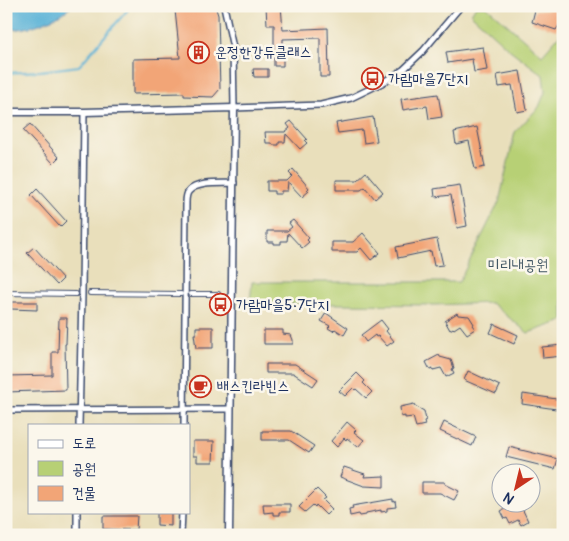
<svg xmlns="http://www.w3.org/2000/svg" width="569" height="541" viewBox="0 0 569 541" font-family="Pangolin,'Poor Story',sans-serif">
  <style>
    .green { fill: #b7d075; stroke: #69806a }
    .water { fill: #5ab2d7; stroke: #3a709a }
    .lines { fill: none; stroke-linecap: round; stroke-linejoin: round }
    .stream { stroke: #5ab2d7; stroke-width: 2 }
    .building { fill: #f2a577 }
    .pedestrian-casing { stroke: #3a496c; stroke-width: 6 }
    .minor-casing { stroke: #3a496c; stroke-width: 8 }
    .tertiary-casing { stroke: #3a496c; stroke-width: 9 }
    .pedestrian { stroke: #fff; stroke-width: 4 }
    .minor { stroke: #fff; stroke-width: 5 }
    .tertiary { stroke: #fff; stroke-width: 6 }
    .labels { text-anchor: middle; stroke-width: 5; stroke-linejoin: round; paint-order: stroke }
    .poi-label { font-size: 15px; fill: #1b2f5e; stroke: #fbf7ec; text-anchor: start }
    .park-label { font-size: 15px; fill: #425764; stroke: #fbf7ec }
  </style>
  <rect width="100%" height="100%" fill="#fbf7ec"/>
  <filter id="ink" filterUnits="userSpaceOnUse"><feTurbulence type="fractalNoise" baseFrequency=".02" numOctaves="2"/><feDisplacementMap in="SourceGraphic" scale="10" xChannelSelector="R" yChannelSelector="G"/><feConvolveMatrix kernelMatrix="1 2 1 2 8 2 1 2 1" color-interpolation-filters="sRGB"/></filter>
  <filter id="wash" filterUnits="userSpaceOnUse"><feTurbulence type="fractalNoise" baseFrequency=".0096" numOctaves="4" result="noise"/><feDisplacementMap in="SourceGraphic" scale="20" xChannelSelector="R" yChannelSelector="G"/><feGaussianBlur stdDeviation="1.12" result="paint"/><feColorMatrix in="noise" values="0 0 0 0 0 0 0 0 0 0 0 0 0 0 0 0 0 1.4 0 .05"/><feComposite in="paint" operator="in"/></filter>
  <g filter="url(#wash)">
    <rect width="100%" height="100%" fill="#e9dfbb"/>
    <path class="green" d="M476 6H486L542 55 563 31V137L557 160 563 163V321L528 333 491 303 434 305 250 303 252 282H459L499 202 515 132 539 107 545 92 543 75 510 50 471 14Z"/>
    <path class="water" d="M6 6H72C57 19 26 32 6 29Z"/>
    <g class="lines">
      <path class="stream" d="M6 73 40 71 79 66 131 6"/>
    </g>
    <g id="blocks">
      <path class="building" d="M178 6H215L218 15 220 89 213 97 184 96V93L133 94V59L180 58 175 10Z
        M266 6H281L283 30 328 28 329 77H320V38L283 39V66H274V25H267Z
        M563 9V19L556 30 532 22 535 10Z
        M483 47 487 70 474 72 472 59 448 63 446 52Z
        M253 69H268V77H254Z
        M520 71 527 110 517 112 512 85 499 87 497 75Z
        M438 94 442 117 429 119 427 106 403 110 401 99Z
        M373 117 377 141 364 143 362 130 338 133 336 123Z
        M291 121 307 139 305 141 307 143 300 149 286 134 285 142H279V145H273L272 143H266L265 132H285L290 128 287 124Z
        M30 124 59 157 53 163 23 130Z
        M477 127 485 167 475 169 469 141 456 144 454 132Z
        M293 169 309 188 307 190 309 191 302 197 288 182 287 191H281V194H274V191H267V181H287L292 176 289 173Z
        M366 172 383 192 375 199 365 187 361 190H336V180H357Z
        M460 185 467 226 457 228 451 195 435 197 434 189Z
        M37 189 66 221 60 227 31 195Z
        M293 220 309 238 307 240 309 242 302 248 288 233 287 241H281V244H274V242H267V231H287L292 227 289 223Z
        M363 233 380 253 371 260 361 248 357 252H332V242H353Z
        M437 239 443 265 434 266 431 251 398 258 396 247Z
        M34 247 63 279 57 285 27 253Z
        M11 302H37V310L11 309Z
        M326 313 348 328 344 335 335 329 333 331 328 328 330 326 321 321Z
        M457 313 458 315 469 316 474 324 472 325 475 329 467 334 460 325 454 329 453 328 450 330 445 321Z
        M59 318H67L66 344H65L66 390 6 392V376L52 375V352H58Z
        M381 320 388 329 386 331 394 341 387 346 378 336 376 337 375 335 366 342 361 335Z
        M494 324 518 335 514 344 490 333Z
        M196 327H213V348H196L194 334H196Z
        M264 330H283V334L291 335 293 340V344H264Z
        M563 345V356L543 358 542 347Z
        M439 355 440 357 451 360 454 368 452 369 454 373 446 377 441 368 433 370V369L430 370 426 362Z
        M266 364H295L318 379 313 386 293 373H266Z
        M468 371 500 386 496 394 464 380Z
        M357 373 365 381 363 383 372 392 366 398 356 389 355 390 353 388 345 396 339 391Z
        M523 394 563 400V410L522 404Z
        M414 404 415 406 424 411 426 420 424 421 425 425 416 427 413 417 405 418V416L401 417 400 407Z
        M347 422 356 430 354 432 364 440 358 447 347 438 346 440 344 438 337 447 331 441Z
        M444 422 476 437 472 446 440 431Z
        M262 431H291L314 446 309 453 289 440H262Z
        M193 441H214L213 462H197V456H193Z
        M509 447 558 459 555 469 506 457Z
        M344 467 365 474 364 477 384 476V487L364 486 340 477Z
        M422 482H445V484L459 491 454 500 440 493H422Z
        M317 489 326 498 323 500 332 509 326 515 316 505 315 507 313 505 305 512 299 507Z
        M393 499V502L395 501 396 507 387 508V511L381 512V510L366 513V515L360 516 359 514 350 516 349 509 353 508 352 506Z
        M263 504H290V512H279V515H273V512L264 513Z
        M514 504H520L528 521 521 525 518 520 510 524 507 518 505 519 501 511Z
        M157 512H171V526L157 525Z
        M103 516H137L136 530 103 529Z"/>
    </g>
  </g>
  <g filter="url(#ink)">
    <use href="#blocks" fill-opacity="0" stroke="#3a496c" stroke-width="1"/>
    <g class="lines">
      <defs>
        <path id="pedestrian" d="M6 293 76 294
          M90 293 181 294
          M191 294H218"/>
        <path id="minor" d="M224 6 233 48 234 108 321 105 351 98 382 83 403 70 423 51 461 6
          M6 410 230 409
          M79 425 82 294 84 112
          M184 425 186 203C186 199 186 194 189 191 198 181 222 184 234 183
          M77 535V512
          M181 535 182 512"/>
        <path id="tertiary" d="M6 112H84L234 108 229 535"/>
      </defs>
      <use href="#pedestrian" class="pedestrian-casing"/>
      <use href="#minor" class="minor-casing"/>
      <use href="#tertiary" class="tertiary-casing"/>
      <use href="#pedestrian" class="pedestrian"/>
      <use href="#minor" class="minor"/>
      <use href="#tertiary" class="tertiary"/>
    </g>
  </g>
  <defs>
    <symbol id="building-ring" viewBox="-11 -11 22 22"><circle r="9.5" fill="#fbf7ec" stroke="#c8321e" stroke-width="1.5"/><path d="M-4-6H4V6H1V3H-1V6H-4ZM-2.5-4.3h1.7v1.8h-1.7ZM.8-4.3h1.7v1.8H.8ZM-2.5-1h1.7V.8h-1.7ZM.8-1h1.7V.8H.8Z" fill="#c8321e"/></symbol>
    <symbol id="bus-ring" viewBox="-11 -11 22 22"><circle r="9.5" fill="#fbf7ec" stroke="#c8321e" stroke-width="1.5"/><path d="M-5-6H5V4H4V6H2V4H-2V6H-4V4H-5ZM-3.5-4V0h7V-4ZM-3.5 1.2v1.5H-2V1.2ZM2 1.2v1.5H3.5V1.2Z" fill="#c8321e"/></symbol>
    <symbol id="cafe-ring" viewBox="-11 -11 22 22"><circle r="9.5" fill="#fbf7ec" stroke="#c8321e" stroke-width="1.5"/><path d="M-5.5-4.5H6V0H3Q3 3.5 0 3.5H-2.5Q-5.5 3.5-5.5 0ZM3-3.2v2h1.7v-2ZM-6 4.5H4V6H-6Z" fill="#c8321e"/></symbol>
  </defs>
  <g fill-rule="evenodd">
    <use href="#building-ring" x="186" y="40" width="25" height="25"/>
    <use href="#bus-ring" x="360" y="66" width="25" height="25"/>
    <use href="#bus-ring" x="208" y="292" width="25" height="25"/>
    <use href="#cafe-ring" x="188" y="374" width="25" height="25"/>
  </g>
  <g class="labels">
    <g class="poi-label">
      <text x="215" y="57">운정한강듀클래스</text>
      <text x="388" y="84">가람마을7단지</text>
      <text x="236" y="310">가람마을5·7단지</text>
      <text x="217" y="391">배스킨라빈스</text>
    </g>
    <g class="park-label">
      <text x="518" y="270">미리내공원</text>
    </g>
  </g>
  <rect width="569" height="541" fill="none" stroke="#fbf7ec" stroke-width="25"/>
  <rect x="28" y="424" width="162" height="90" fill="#fbf7ec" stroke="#a1a7b3"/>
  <rect x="38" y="440" width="25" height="8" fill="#ffffff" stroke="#a1a7b3"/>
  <text x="72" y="448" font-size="15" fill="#1b2f5e">도로</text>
  <rect x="38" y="461" width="25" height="15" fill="#b7d075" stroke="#a1a7b3"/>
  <text x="72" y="474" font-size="15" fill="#1b2f5e">공원</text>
  <rect x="38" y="486" width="25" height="15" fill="#f2a577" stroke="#a1a7b3"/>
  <text x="72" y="498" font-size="15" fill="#1b2f5e">건물</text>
  <g transform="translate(516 488) rotate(215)"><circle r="24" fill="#fbf7ec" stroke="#a1a7b3"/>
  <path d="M0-4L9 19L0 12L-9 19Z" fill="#c8321e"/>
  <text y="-8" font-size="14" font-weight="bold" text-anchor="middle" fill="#1b2f5e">N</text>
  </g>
</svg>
